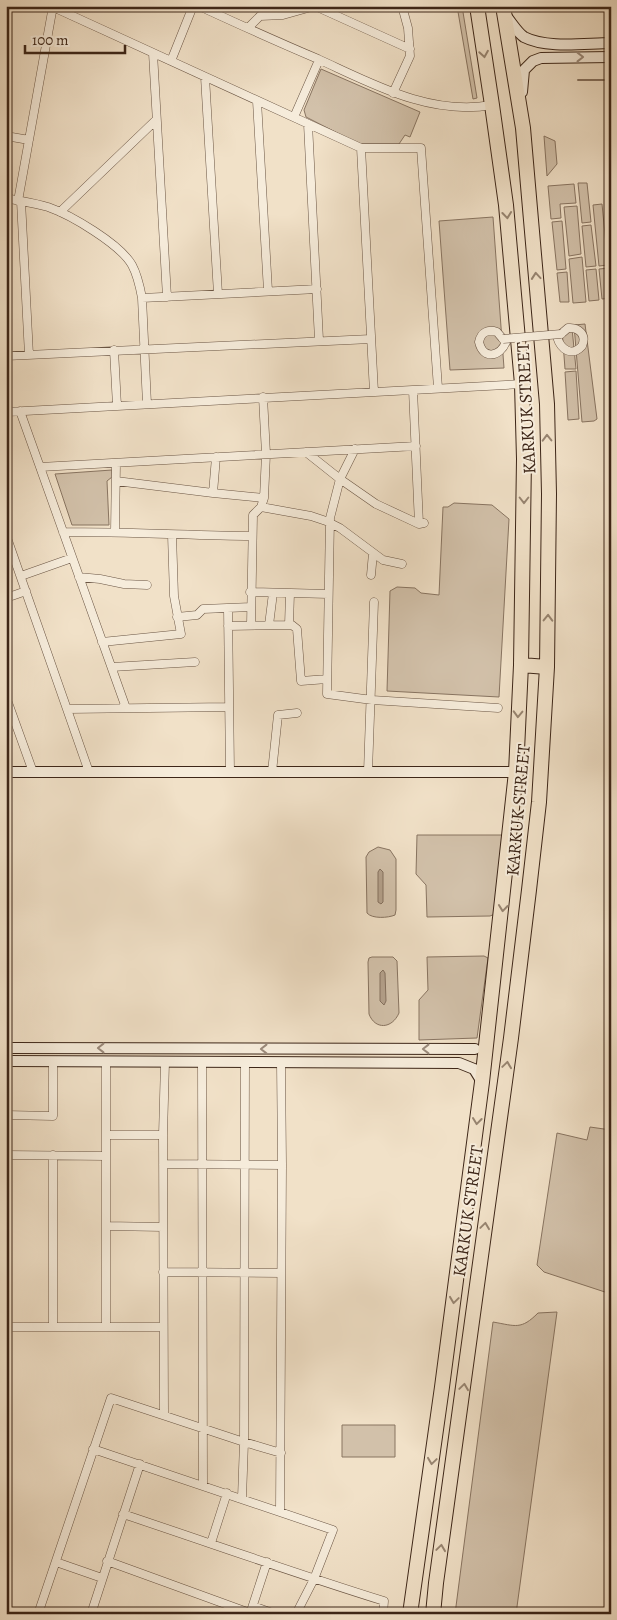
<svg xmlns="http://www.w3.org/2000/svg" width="617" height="1620" viewBox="0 0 617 1620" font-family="Alegreya,serif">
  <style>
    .green { fill: #d2c1aa; stroke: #887461 }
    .water { fill: #b4a18c; stroke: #84705e }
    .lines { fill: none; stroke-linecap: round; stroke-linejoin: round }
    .stream { stroke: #84705e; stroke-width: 2 }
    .street-casing { stroke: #6a5544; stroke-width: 9 }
    .secondary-casing { stroke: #3d2618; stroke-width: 12 }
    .highway-casing { stroke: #3d2618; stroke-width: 16 }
    .street { stroke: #f6ecdb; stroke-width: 8 }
    .secondary { stroke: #f6ecdb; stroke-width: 10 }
    .highway { stroke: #f1e1c8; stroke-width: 14 }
    .street-bridge-casing { stroke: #6a5544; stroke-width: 9; stroke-linecap: butt }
    .street-bridge { stroke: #f6ecdb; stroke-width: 8 }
    .oneway { stroke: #978470 }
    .oneway2 { stroke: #9a897a }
    .labels { text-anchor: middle; stroke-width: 4; stroke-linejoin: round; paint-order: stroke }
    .street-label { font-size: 18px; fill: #3d2618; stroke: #f6ecdb }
  </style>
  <rect width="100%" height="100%" fill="#f1e1c8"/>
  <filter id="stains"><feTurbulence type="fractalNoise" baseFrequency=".004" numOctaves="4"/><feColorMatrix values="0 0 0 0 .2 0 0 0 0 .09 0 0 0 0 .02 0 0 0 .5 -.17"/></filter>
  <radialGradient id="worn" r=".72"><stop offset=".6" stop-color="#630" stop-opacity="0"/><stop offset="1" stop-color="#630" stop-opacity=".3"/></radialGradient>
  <path class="green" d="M457 6H462L477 98 473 99Z
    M321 69 420 112 410 137 405 135 399 144H359L306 117 304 110Z
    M544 136 555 141 557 164 547 176Z
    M578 183H587L591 222 582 223Z
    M574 184 576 203 560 204 561 218 551 219 548 186Z
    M602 204 608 265 599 266 593 205Z
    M577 206 581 254 569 256 564 207Z
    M493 217 504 368 450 370 439 221Z
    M562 221 566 269 557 270 552 222Z
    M591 225 596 266 586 267 582 226Z
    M582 257 586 302 573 303 569 259Z
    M609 268 611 298 602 299 599 269Z
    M596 269 599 300 589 301 586 270Z
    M567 272 569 302H560L557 273Z
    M585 324 597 419 594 421 582 422 574 325Z
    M572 328 576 369H565L562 329Z
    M576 371 579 419 568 420 565 372Z
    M112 470V477L107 481 109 525H72L55 474Z
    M454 503 492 505 509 519 499 697 387 691 390 591 397 587 415 588 421 593 439 595 443 507H448Z
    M417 835H502L495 914 490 916 427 917 426 885 416 874Z
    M378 847 390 850 396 859V910L395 915C388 918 372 919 367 913L366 857 369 852Z
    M484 956 488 958 477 1038 419 1040V1000L428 990 427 957Z
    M372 957H393L397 961 399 1013C392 1029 375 1030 369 1014L368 962 369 958Z
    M590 1127 611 1130V1294L544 1272 537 1265 557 1133 587 1140Z
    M557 1312 516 1614H455L493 1322C516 1326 521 1330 538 1313Z
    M342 1425H395V1457H342Z"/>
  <path class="water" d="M380 869 383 872V902L381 904 378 902V872Z
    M383 970 385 973 386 1001 384 1005 380 1001V973Z"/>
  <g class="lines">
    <path class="stream" d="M578 80H611"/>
    <defs>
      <path id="street" d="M199 6C238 24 278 42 318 59 373 84 430 116 492 105
        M53 7 361 148H421L438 388
        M248 28 260 16 283 15 315 6 410 49
        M153 53 167 297
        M171 61 193 6
        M205 77 218 294
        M393 93 410 56 408 28 402 6
        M257 101 268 291
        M294 117 319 60
        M308 124 319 340
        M6 136 29 140
        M361 148 374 392
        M6 198C20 201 34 203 48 207 71 215 120 244 132 265 138 276 140 287 142 298L147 404
        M18 201 53 6
        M21 201 29 355
        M60 212 156 120
        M142 298 317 289
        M557 337C561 350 572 357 582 346 587 335 579 327 568 328L561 334
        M503 339 497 332C488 329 481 332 479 342 483 360 500 357 506 342
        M114 350 117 406
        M6 356 371 339
        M413 390 419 524
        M20 411 126 708
        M6 412 522 384
        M355 449 340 479 330 518 327 694 372 700 498 708
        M306 452 340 479 376 504 419 524 424 523
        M40 467 416 446
        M116 481 213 493 264 498
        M213 493 216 457
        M261 507 311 516 326 521 340 528 383 560 402 564
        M63 532C126 532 189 535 252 536
        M115 532 116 463
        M6 535 89 772
        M371 575 373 553
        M21 576 72 558
        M79 577 100 579 124 584 147 585
        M250 592 328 594
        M6 598 26 591
        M228 608 230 772
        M177 617 197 615 203 609 251 607
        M251 625 253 515 261 507 264 498 266 454 263 397
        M269 625 273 593
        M289 625 290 593
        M228 626 292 625 297 629 301 681 327 679
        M102 642 181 634 174 596 172 535
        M112 667 195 662
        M6 697 33 772
        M68 709 229 707
        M272 772 278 715 297 713
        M368 772 374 602
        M202 1062 203 1485
        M6 1115 53 1116V1061
        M106 1135H163
        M6 1155 106 1156
        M163 1164 282 1165
        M106 1226 163 1227
        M163 1272 281 1273
        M6 1327H163
        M53 1327V1155
        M106 1327V1062
        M164 1415 163 1135 165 1062
        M93 1449 333 1530 314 1579 296 1614
        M242 1498 244 1442 245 1062
        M280 1511 282 1165 281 1062
        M123 1514C210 1543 297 1574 384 1601L383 1614
        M211 1543 227 1493
        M107 1561 250 1613
        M56 1562 102 1578
        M253 1606 275 1614
        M38 1614 111 1398 244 1442 281 1453
        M91 1614 140 1464
        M218 1614 241 1611
        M250 1614 267 1562"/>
      <path id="secondary" d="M506 16C512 23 517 32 524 37 547 49 586 43 611 43
        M522 92 524 70 533 61 541 58 611 57
        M6 772H516
        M6 1048 475 1049
        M6 1061 459 1063 474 1069 482 1082"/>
      <path id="highway" d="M521 665 547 667
        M410 1614 442 1387 482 1082 516 772 521 665 524 459 522 384 506 205 492 105 477 6
        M433 1614 436 1583 511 1038 529 890 539 802 547 667 549 494 547 404 523 128 503 6"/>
    </defs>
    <use href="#street" class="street-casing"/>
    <use href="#secondary" class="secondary-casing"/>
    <use href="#highway" class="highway-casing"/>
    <use href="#street" class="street"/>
    <use href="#secondary" class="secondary"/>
    <use href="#highway" class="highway"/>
    <defs>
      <path id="street-bridge" d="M503 339 561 334"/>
    </defs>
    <use href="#street-bridge" class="street-bridge-casing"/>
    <use href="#street-bridge" class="street-bridge"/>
  </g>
  <defs><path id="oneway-chevron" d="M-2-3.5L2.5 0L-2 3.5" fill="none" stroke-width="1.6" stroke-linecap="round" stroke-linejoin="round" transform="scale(1.25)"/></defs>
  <g class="oneway">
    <use href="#oneway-chevron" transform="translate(484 54) rotate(81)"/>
    <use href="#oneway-chevron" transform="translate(507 215) rotate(84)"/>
    <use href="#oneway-chevron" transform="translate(536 276) rotate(-95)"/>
    <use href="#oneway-chevron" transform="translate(547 438) rotate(-91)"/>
    <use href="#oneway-chevron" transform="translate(524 500) rotate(90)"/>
    <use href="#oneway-chevron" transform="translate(548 618) rotate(-89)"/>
    <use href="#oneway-chevron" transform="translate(518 714) rotate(92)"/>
    <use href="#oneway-chevron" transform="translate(503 908) rotate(96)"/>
    <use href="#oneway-chevron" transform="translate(507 1065) rotate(-82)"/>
    <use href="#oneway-chevron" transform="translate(477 1121) rotate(97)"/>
    <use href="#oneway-chevron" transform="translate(485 1226) rotate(-82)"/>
    <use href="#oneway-chevron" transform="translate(454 1300) rotate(98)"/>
    <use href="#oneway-chevron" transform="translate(464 1387) rotate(-82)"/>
    <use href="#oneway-chevron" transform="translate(432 1461) rotate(98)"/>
    <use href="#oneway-chevron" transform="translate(441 1548) rotate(-82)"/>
  </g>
  <g class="oneway2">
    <use href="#oneway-chevron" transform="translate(580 57)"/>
    <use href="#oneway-chevron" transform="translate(101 1048) rotate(-180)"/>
    <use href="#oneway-chevron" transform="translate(264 1049) rotate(-180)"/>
    <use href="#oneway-chevron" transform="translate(426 1049) rotate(-180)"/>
  </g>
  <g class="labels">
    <g class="street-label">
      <text transform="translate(526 408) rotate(-93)" y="6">KARKUK STREET</text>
      <text transform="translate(518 810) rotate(-85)" y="6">KARKUK STREET</text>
      <text transform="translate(468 1211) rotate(-82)" y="6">KARKUK STREET</text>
    </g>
  </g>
  <rect width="617" height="1620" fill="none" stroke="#f1e1c8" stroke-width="25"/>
  <rect x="8" y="8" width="602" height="1605" fill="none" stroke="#3d2618" stroke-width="2.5"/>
  <rect x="12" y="12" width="592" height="1595" fill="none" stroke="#3d2618"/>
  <path d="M25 45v8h100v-8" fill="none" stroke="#3d2618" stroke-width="2.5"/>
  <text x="32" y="45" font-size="15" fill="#3d2618" stroke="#f6ecdb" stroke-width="4" paint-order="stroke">100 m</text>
  <rect width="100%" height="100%" filter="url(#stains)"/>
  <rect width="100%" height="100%" fill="url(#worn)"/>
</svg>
